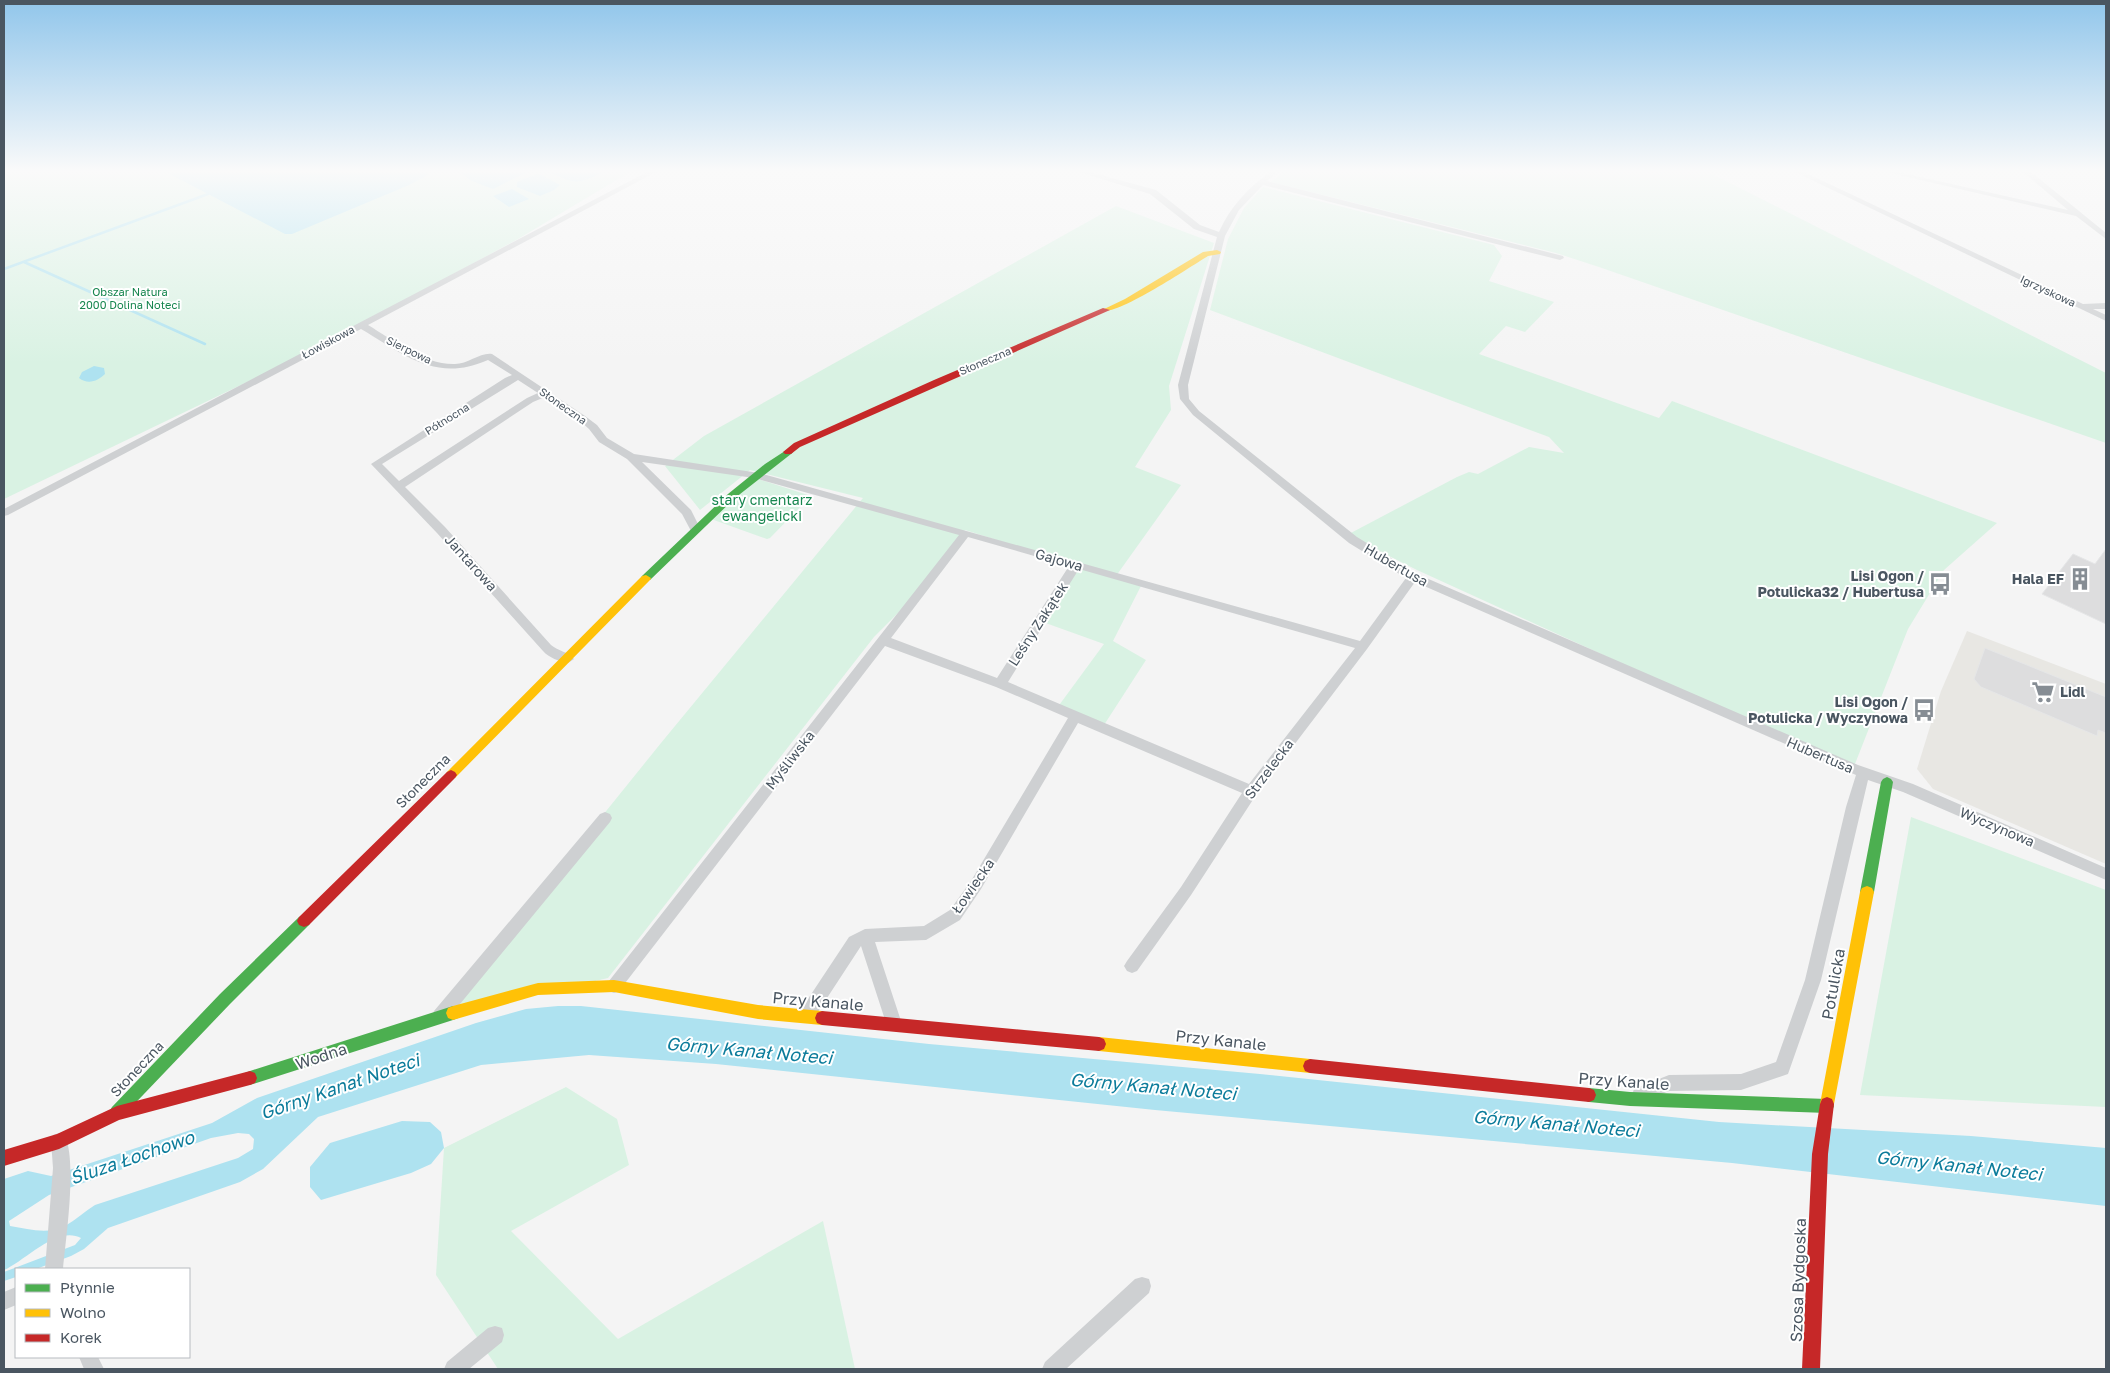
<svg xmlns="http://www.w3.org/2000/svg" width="2110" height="1373" viewBox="0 0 2110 1373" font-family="'Golos Text',sans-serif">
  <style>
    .commercial { fill: #e8e7e3 }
    .green { fill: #d9f2e3 }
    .water { fill: #aee2f0; fill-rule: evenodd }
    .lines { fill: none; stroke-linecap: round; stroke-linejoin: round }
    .stream { stroke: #aee2f0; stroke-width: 2.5 }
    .building { fill: #ddddde; stroke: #e5e6e7 }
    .street { fill: #ced0d2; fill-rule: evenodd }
    .fast { fill: #4caf50; fill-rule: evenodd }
    .slow { fill: #ffc107; fill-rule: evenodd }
    .jam { fill: #c62828; fill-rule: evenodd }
    .labels { text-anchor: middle; stroke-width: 4; stroke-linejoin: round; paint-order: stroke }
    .far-street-label { font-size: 11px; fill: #4a5661; stroke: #fff }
    .far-park-label { font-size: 11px; fill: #17864f; stroke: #fff }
    .park-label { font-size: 14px; fill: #17864f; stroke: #fff }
    .street-label { font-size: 14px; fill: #4a5661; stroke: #fff }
    .poi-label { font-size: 14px; font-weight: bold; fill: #4a5661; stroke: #fff; text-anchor: end }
    .near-street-label { font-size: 16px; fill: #4a5661; stroke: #fff }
    .near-water-label { font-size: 18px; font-style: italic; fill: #0c7c9b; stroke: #fff }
  </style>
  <rect width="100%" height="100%" fill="#f4f4f4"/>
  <path class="commercial" d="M1967 631 2106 684V864L1933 789 1917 769 1941 691Z"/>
  <path class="green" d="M4 172H630L518 239 318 348 4 499Z
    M1284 172H1708L2106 373V443L1599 267 1556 253 1271 182Z
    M1263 187 1494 245 1502 256 1489 281 1554 302 1525 332 1506 326 1479 354 1659 418 1672 401 1997 523 1944 570 1908 629 1853 769 1417 570 1347 535 1457 477 1469 472 1478 474 1529 447 1564 453 1549 437 1210 310 1228 239 1244 208Z
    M1116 206 1214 243 1169 386 1171 410 1135 467 1181 485 1116 576 1142 584 1113 641 1146 660 1104 725 1057 708 1104 644 1040 621 1076 565 965 530 923 588 874 637 608 978 440 1017 661 743 863 498 750 470 700 510 665 466 704 436Z
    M758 479 811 496 770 538 767 539 711 519 754 480Z
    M1911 817 2106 890V1107L1860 1095Z
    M566 1087 617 1119 629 1165 511 1231 618 1339 823 1221 855 1369H498L436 1275 444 1148Z"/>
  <path class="water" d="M166 172H426L428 175 409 185 292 234H285Z
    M459 172H527L493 189 472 181Z
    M549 172H604C576 185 576 184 549 172Z
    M537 174H540L560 185 554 190 540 196 517 187V182Z
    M512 189 529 199 509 207 493 196Z
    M94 366 104 368 105 374C98 381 88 385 79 378L82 372Z
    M558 1006H581L929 1044 1260 1074 1719 1122 1971 1136 2106 1148V1206L1732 1163 1155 1110 716 1064 589 1055 481 1065 318 1117 263 1169 240 1182 108 1228 84 1249 71 1256 36 1269H16V1277L4 1281V1272L75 1245 81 1238C57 1225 25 1261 4 1270V1179L28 1171 51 1176 212 1123 257 1098 476 1023 526 1009ZM238 1133 249 1134 254 1139 253 1149 238 1158 95 1205C85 1211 76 1220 65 1226 47 1235 29 1229 10 1226L9 1221 49 1195 211 1138Z
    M402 1121 430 1122 441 1132 444 1148 431 1164 411 1173 321 1200 310 1187V1167L330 1143Z"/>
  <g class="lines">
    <path class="stream" d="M24 262 205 344
      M4 269 208 194"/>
  </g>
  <path class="building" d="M2106 549V624L2042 594 2073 554 2095 564Z
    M1985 648 2106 697V733L2098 730 2097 736 1981 687 1974 679Z"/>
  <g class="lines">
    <path class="street" d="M647 172H656L368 325C393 340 424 365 455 364 468 364 481 352 492 354L585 416 597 425 607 438 634 454 759 473 1360 641 1406 578 1349 543 1193 415 1180 399 1178 385 1217 237 1194 229 1150 194 1079 172H1090L1156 190 1200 225 1219 232C1230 207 1248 188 1270 172H1277L1267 181 1563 256 1564 258 1560 260 1263 185 1239 210 1225 236 1188 385 1189 399 1199 411 1357 537 1417 574 1858 765 1913 784 2106 868V880L1903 792 1868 780 1821 980 1788 1074 1741 1090 1669 1091 1640 1103 1634 1101 1632 1095 1634 1089 1669 1075 1741 1074 1776 1062 1805 980 1846 807 1856 775 1415 582 1367 649 1256 795 1191 895 1137 971 1132 973 1127 971 1124 966 1127 961 1181 887 1242 793 1078 723 981 889 960 920 926 940 875 942 902 1024 900 1029 894 1031 888 1029 861 946 812 1021 806 1023 800 1021 798 1016 800 1011 849 937 865 929 924 926 950 910 971 881 1068 718 996 687 885 646 619 991 614 993 609 991 606 986 609 981 959 535 754 478 642 462 691 510 700 528 695 532 691 531 682 514 627 459 599 442 589 429 579 420 545 397 533 402 405 487 445 527 551 645C558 651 569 652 574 659L568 663C559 661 549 658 543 651L437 533 371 464 505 378 512 375 488 360C436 383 405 355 361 329L8 515 4 516V509ZM518 380 538 393 527 398 399 481 382 464ZM968 537 1069 566 997 678 891 638ZM1079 569 1355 648 1249 784 1008 682Z
      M1795 172H1804L2083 304 2106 303V309H2093L2106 315V321Z
      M1886 172H1898L2068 210 2023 172H2031L2106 233V239L2076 216Z
      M605 812 610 814 612 818 610 822 446 1021 440 1023 434 1021 432 1016 434 1011 600 814Z
      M59 1133 65 1135C77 1164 66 1236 63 1269H45L53 1168 51 1141 53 1135Z
      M1142 1277 1149 1279 1151 1286 1149 1293 1066 1369H1042L1045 1362 1135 1279Z
      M16 1287V1305L4 1310V1292Z
      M495 1326 502 1328 504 1335 502 1342 469 1369H444L447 1362 488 1328Z
      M79 1357H98L104 1369H84Z"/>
    <path class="fast" d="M788 449 793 452 791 454 735 498 650 580H642L641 578 642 576 728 494 765 464Z
      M1887 777 1891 779 1893 782 1874 892 1872 896 1867 898 1862 896 1860 892 1881 782 1883 779Z
      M304 915 309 917 311 921 309 925 230 1004 122 1117 117 1119 112 1117 109 1112 112 1107 220 994 299 917Z
      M453 1006 458 1008 460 1013 458 1018 453 1020 250 1085 245 1083 243 1078 245 1073 250 1071Z
      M1589 1088 1630 1092 1827 1099 1832 1101 1834 1106 1832 1111 1827 1113 1630 1106 1589 1102 1584 1100 1582 1095 1584 1090Z"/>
    <path class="slow" d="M1217 250 1221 252 1220 254 1208 256C1193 265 1114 318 1102 310L1125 299 1203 252Z
      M646 575 651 578 650 580 455 778H447L445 775 447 772 642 576Z
      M1867 886 1872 888 1874 892 1834 1104 1832 1109 1827 1111 1822 1109 1820 1104 1860 892 1862 888Z
      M614 980 758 1005 822 1011 827 1013 829 1018 827 1023 822 1025 758 1019 614 992 538 995 453 1020 448 1018 446 1013 448 1008 453 1006 538 983Z
      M1099 1037 1310 1059 1315 1061 1317 1066 1315 1071 1310 1073 1099 1051 1094 1049 1092 1044 1094 1039Z"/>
    <path class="jam" d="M1103 308 1110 310 800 447 791 454H785L783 452 794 443 934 380Z
      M451 770 455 772 457 775 455 778 309 925 304 927 299 925 297 921 299 917 447 772Z
      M822 1011 1099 1037 1104 1039 1106 1044 1104 1049 1099 1051 822 1025 817 1023 815 1018 817 1013Z
      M1310 1059 1589 1088 1594 1090 1596 1095 1594 1100 1589 1102 1310 1073 1305 1071 1303 1066 1305 1061Z
      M250 1071 255 1073 257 1078 255 1083 250 1085 119 1120 59 1149 4 1166V1150L57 1134 117 1106Z
      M1827 1097 1832 1099 1834 1104 1828 1154 1820 1369H1802L1812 1154 1820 1104 1822 1099Z"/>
  </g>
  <linearGradient id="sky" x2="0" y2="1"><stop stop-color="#91c6eb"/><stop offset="0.47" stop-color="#fafafa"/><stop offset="1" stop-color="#fafafa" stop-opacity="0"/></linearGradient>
  <rect width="2110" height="364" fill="url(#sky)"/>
  <defs>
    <symbol id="building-bare" viewBox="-9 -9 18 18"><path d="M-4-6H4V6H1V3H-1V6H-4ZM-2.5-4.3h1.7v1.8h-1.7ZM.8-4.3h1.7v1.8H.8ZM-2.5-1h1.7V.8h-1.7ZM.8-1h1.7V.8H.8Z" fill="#868d94" stroke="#fff" stroke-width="2.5" paint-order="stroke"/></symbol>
    <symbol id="bus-bare" viewBox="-9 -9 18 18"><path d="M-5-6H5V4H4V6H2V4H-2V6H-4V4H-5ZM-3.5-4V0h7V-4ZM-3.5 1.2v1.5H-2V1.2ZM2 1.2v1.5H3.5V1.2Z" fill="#868d94" stroke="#fff" stroke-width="2.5" paint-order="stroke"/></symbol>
    <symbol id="supermarket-bare" viewBox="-9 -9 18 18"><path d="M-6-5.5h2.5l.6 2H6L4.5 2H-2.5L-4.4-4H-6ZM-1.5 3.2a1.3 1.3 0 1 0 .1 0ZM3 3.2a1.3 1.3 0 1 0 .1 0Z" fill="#868d94" stroke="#fff" stroke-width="2.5" paint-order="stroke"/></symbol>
  </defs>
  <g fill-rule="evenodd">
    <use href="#building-bare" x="2064" y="563" width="32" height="32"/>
    <use href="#bus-bare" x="1924" y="568" width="32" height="32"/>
    <use href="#supermarket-bare" x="2027" y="676" width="32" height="32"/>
    <use href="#bus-bare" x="1908" y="694" width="32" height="32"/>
  </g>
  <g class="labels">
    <g class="far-street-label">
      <text transform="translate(2048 291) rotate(25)" y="4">Igrzyskowa</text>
      <text transform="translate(328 342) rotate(-28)" y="4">Łowiskowa</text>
      <text transform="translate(409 350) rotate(26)" y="4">Sierpowa</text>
      <text transform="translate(985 361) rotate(-23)" y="4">Słoneczna</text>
      <text transform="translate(563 406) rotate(35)" y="4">Słoneczna</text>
      <text transform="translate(447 419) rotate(-32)" y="4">Północna</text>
    </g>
    <g class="far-park-label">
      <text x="130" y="296">Obszar Natura<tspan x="130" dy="13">2000 Dolina Noteci</tspan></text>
    </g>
    <g class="park-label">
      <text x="762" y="505">stary cmentarz<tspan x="762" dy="16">ewangelicki</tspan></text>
    </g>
    <g class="street-label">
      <text transform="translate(1059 560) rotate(16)" y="5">Gajowa</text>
      <text transform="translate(471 563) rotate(48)" y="5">Jantarowa</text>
      <text transform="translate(1396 565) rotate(30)" y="5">Hubertusa</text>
      <text transform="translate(1038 624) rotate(-57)" y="5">Leśny Zakątek</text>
      <text transform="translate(1820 755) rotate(23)" y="5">Hubertusa</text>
      <text transform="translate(790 760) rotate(-52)" y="5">Myśliwska</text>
      <text transform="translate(1269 769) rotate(-53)" y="5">Strzelecka</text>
      <text transform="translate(423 781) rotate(-45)" y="5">Słoneczna</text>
      <text transform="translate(1997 827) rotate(23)" y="5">Wyczynowa</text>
      <text transform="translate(973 886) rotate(-55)" y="5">Łowiecka</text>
      <text transform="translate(137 1069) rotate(-47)" y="5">Słoneczna</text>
    </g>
    <g class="poi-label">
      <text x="1924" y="581">Lisi Ogon /<tspan x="1924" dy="16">Potulicka32 / Hubertusa</tspan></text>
      <text x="2064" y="584">Hala EF</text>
      <text x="2060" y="697" text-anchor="start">Lidl</text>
      <text x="1908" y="707">Lisi Ogon /<tspan x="1908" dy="16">Potulicka / Wyczynowa</tspan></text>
    </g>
    <g class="near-street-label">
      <text transform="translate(1833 984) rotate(-80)" y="6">Potulicka</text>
      <text transform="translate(818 1001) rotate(5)" y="6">Przy Kanale</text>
      <text transform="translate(1221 1040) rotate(6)" y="6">Przy Kanale</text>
      <text transform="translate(321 1056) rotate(-18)" y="6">Wodna</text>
      <text transform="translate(1624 1081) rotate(4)" y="6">Przy Kanale</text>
      <text transform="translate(1798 1280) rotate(-88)" y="6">Szosa Bydgoska</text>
    </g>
    <g class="near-water-label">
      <text transform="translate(749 1051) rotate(5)" y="6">Górny Kanał Noteci</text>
      <text transform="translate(340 1087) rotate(-19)" y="6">Górny Kanał Noteci</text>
      <text transform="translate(1153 1087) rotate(5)" y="6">Górny Kanał Noteci</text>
      <text transform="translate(1556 1124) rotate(5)" y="6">Górny Kanał Noteci</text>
      <text transform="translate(132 1158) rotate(-19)" y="6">Śluza Łochowo</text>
      <text transform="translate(1959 1166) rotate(6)" y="6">Górny Kanał Noteci</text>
    </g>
  </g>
  <rect width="2110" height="1373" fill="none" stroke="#4a5661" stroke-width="10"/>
  <rect x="15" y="1268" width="175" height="90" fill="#ffffff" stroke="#b7bbc0"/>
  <rect x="25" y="1284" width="25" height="8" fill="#4caf50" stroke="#b7bbc0"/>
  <text x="60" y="1293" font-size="15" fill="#4a5661">Płynnie</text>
  <rect x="25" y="1309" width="25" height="8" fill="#ffc107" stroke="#b7bbc0"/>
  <text x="60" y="1318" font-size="15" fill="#4a5661">Wolno</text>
  <rect x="25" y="1334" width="25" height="8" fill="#c62828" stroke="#b7bbc0"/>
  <text x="60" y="1343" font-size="15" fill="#4a5661">Korek</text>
</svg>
